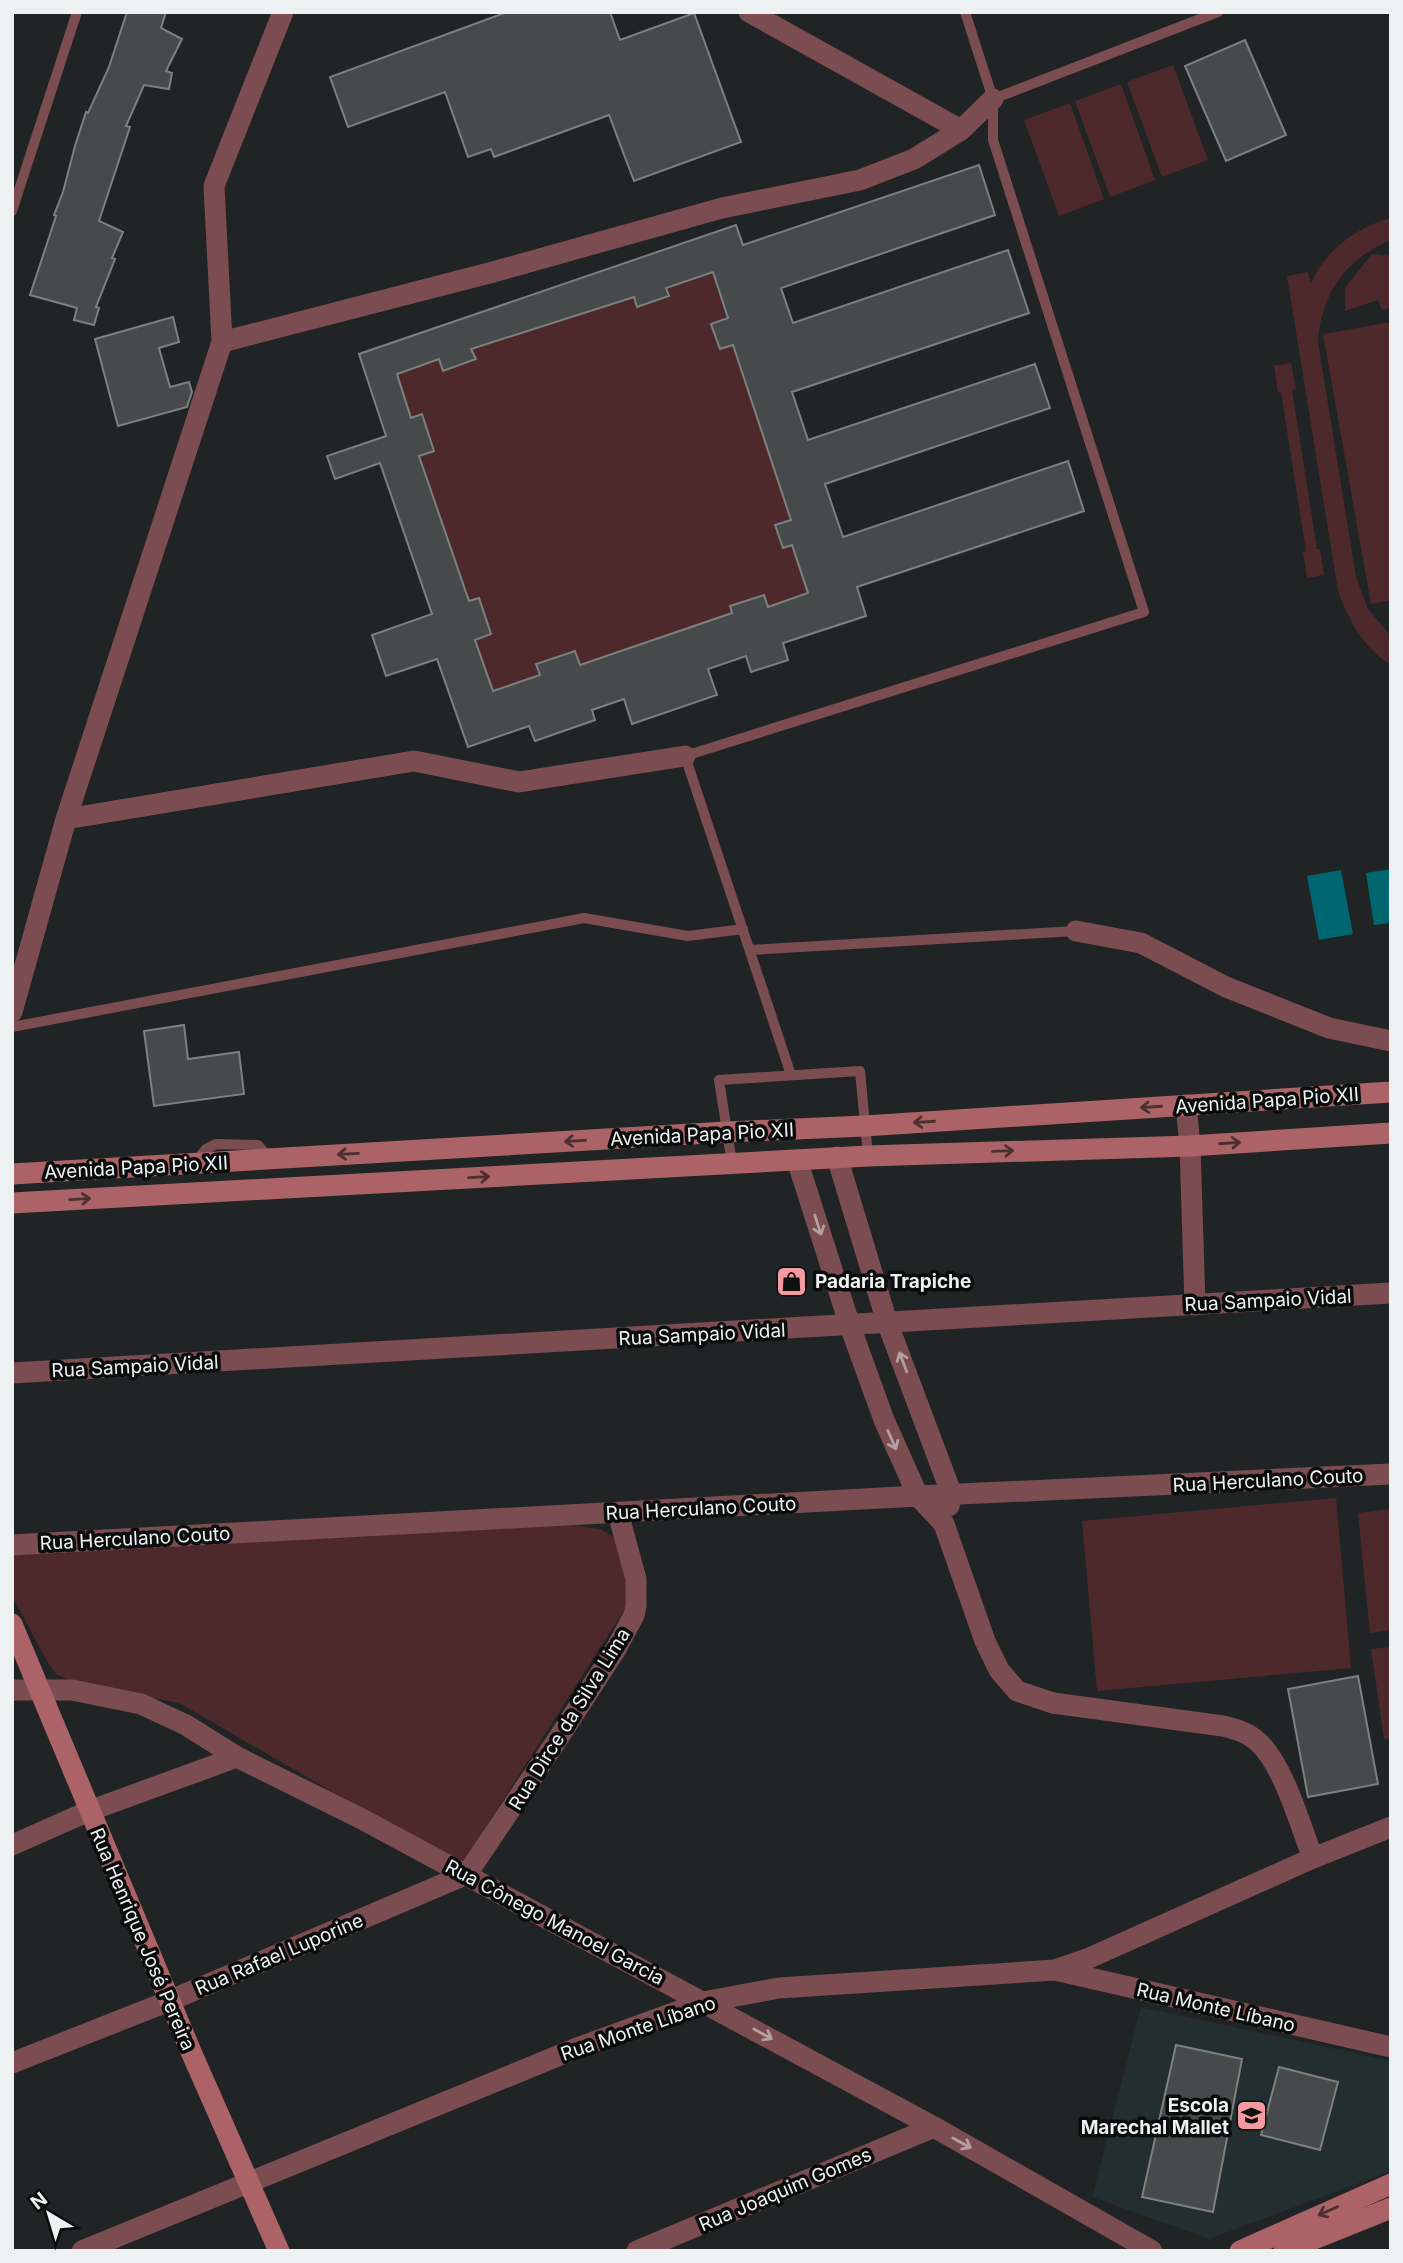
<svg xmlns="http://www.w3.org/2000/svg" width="1403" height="2263" viewBox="0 0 1403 2263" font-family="Inter,sans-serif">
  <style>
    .built { fill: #232e30 }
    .green { fill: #4d292c }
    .water { fill: #006771 }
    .building { fill: #464a4b; stroke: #7b8081; stroke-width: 2; fill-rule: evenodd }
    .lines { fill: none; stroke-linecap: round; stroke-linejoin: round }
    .lane { stroke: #7b4d50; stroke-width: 10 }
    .street { stroke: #7b4d50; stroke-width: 21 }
    .secondary { stroke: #ac6368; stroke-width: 21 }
    .oneway { stroke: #4b2f31 }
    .oneway2 { stroke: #b49fa1 }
    .labels { text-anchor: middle; stroke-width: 7; stroke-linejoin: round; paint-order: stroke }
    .street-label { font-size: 19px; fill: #eef1f2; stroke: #0b0d0d }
    .poi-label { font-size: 19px; font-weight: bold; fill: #eef1f2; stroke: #0b0d0d; text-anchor: start }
  </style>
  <rect width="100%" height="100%" fill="#202425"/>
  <path class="built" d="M1141 2007 1391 2061V2171L1209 2239 1092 2197Z"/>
  <path class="green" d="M1173 65 1208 160 1162 177 1127 82Z
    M1121 84 1155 180 1110 197 1075 101Z
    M1070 103 1104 199 1059 216 1024 120Z
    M1391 218V240C1346 258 1321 294 1318 342L1356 577 1368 609 1391 636V665C1363 647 1349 621 1338 591L1287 276 1308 272 1311 284C1323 252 1358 226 1391 218Z
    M1372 254 1391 256V307L1382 310 1378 300 1345 311V288Z
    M713 272 728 318 712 324 720 349 733 345 791 520 776 525 792 545 808 593 768 607 764 595 731 606 732 613 580 665 574 651 536 664 540 675 493 691 475 640 491 634 479 598 469 601 419 456 434 451 422 415 411 418 397 374 439 359 444 371 475 359 471 349 634 297 637 306 669 295 666 288Z
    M1391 322V600L1371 604 1323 334Z
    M1291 363 1296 389 1292 390 1317 549H1320L1324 575 1307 578 1303 552 1306 551 1281 392H1278L1274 366Z
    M1336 1498 1351 1668 1097 1691 1082 1521Z
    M1391 1509V1630L1370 1633 1358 1513Z
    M572 1525 600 1529 617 1539 633 1596 461 1866 179 1703 74 1683 56 1674 47 1661 12 1596V1555L16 1552Z
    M1391 1647V1738L1384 1739 1371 1649Z"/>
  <path class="water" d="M1391 869V923L1374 925 1366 873Z
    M1341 870 1353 934 1319 940 1307 876Z"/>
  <path class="building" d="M127 12H166L161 28 182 39 166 71 172 73 169 89 144 85 126 126 130 127 99 221 123 232 112 258 115 259 96 307 99 308 94 325 74 320 77 308 30 295 56 216 54 215 63 192 75 146 86 112 88 113 109 67Z
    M507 12H610L620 40 694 13 741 142 634 181 609 115 494 157 491 149 468 157 445 92 348 127 330 77Z
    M1245 40 1286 135 1226 161 1185 66Z
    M979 165 995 215 781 288 793 323 1008 250 1029 313 792 392 808 440 1035 364 1050 408 825 484 843 537 1068 461 1084 511 857 587 866 616 783 643 788 660 751 672 746 656 708 669 717 695 632 724 624 699 592 710 595 720 535 741 529 726 468 747 437 659 386 676 372 635 432 614 380 463 335 479 327 456 386 436 359 354 736 225 743 245ZM713 272 728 318 711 324 720 349 733 345 791 520 775 525 783 548 792 545 808 593 768 607 764 595 730 606 732 613 580 665 575 651 536 664 540 675 493 691 475 640 491 634 479 598 469 601 419 456 434 451 422 414 411 418 397 374 439 359 443 371 476 359 471 349 634 297 637 307 669 296 666 288Z
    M173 317 179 342 159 348 170 387 189 382 192 392 187 407 118 426 95 339Z
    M184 1025 188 1059 239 1052 244 1094 154 1106 144 1031Z
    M1358 1676 1378 1784 1308 1797 1288 1689Z
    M1176 2045 1242 2059 1213 2212 1142 2197Z
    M1279 2067 1338 2082 1320 2150 1261 2135Z"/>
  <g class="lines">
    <path class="lane" d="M993 99 1218 12
      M12 211 77 12
      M750 950 1076 931
      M12 1027 584 918 688 936 743 929
      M791 1075 685 756 1144 612 993 140V99L965 12
      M195 1162 206 1149 216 1144 258 1145 270 1159
      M732 1163 719 1080 860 1071 868 1156"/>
    <path class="street" d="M283 12 214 186 222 342 493 272 722 208 860 180 914 159 961 130 993 99
      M749 12 961 130
      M66 819 414 761 519 782 685 756
      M1076 931 1141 943 1226 987 1329 1028 1391 1041
      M12 1012 66 819 222 342
      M1186 1105 1190 1146 1195 1305
      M837 1157 887 1322 952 1495 949 1506
      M797 1160 850 1326 884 1420 918 1496 944 1524 985 1641 999 1670 1017 1691 1053 1703 1223 1726C1235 1729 1247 1732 1257 1741 1283 1763 1300 1825 1313 1858
      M12 1373 1391 1293
      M12 1545 918 1496 1391 1474
      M12 1690H72L141 1704 186 1725 237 1757 360 1818 934 2127 1152 2251
      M12 1845 89 1811 237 1757
      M1055 1970 1087 1959 1313 1858 1391 1827
      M12 2063 169 2001 467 1874 559 1737 616 1649 634 1615 636 1606V1579L618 1513
      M82 2251 577 2048 703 2002 779 1988 1055 1970 1391 2047
      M637 2251 934 2127"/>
    <path class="secondary" d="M12 1174 726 1132 864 1126 1391 1092
      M12 1203 868 1156 1190 1146 1391 1133
      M12 1624 192 2054 279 2251
      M1240 2251 1391 2184
      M1284 2251 1391 2208"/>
  </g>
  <defs><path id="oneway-shaft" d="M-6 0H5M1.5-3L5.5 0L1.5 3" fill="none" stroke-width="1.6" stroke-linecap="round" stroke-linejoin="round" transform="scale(1.75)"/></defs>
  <g class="oneway">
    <use href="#oneway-shaft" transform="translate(1151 1107) rotate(176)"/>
    <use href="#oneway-shaft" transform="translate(924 1122) rotate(176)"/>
    <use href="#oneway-shaft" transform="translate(575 1141) rotate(177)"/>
    <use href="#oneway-shaft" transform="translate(1230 1143) rotate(-4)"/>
    <use href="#oneway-shaft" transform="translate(1003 1151) rotate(-2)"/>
    <use href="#oneway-shaft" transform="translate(348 1154) rotate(177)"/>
    <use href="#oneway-shaft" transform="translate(479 1177) rotate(-3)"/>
    <use href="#oneway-shaft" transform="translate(80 1199) rotate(-3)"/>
    <use href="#oneway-shaft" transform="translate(1328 2211) rotate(156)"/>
  </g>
  <g class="oneway2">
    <use href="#oneway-shaft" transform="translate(818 1225) rotate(72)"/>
    <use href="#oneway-shaft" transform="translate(903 1362) rotate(-111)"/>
    <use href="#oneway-shaft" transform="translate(892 1440) rotate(66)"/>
    <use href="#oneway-shaft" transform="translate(763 2034) rotate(29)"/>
    <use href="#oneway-shaft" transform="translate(962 2143) rotate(29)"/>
  </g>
  <defs>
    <symbol id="shop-square" viewBox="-11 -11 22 22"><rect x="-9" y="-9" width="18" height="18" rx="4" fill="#f49aa0" stroke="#0b0d0d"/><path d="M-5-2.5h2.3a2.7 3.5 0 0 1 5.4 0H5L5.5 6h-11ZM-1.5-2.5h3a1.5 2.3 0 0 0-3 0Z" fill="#111"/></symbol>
    <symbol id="school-square" viewBox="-11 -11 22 22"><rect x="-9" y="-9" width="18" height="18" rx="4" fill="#f49aa0" stroke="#0b0d0d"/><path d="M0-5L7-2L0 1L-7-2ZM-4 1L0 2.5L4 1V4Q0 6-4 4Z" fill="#111"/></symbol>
  </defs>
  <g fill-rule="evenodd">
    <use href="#shop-square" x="774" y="1264" width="35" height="35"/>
    <use href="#school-square" x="1234" y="2098" width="35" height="35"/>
  </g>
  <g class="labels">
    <g class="street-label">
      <text transform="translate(1267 1100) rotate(-4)" y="7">Avenida Papa Pio XII</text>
      <text transform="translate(702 1134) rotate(-3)" y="7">Avenida Papa Pio XII</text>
      <text transform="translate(136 1167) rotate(-3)" y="7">Avenida Papa Pio XII</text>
      <text transform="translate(1268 1300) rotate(-3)" y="7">Rua Sampaio Vidal</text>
      <text transform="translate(702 1334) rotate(-3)" y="7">Rua Sampaio Vidal</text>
      <text transform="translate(135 1366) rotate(-3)" y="7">Rua Sampaio Vidal</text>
      <text transform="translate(1268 1480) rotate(-3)" y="7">Rua Herculano Couto</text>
      <text transform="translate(701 1508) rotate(-3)" y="7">Rua Herculano Couto</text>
      <text transform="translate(135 1538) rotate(-3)" y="7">Rua Herculano Couto</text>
      <text transform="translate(569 1719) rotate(-58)" y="7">Rua Dirce da Silva Lima</text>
      <text transform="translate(555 1922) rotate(28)" y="7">Rua Cônego Manoel Garcia</text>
      <text transform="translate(143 1939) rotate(67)" y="7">Rua Henrique José Pereira</text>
      <text transform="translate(279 1954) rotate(-23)" y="7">Rua Rafael Luporine</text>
      <text transform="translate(1216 2007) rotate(13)" y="7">Rua Monte Líbano</text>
      <text transform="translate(638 2028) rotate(-19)" y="7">Rua Monte Líbano</text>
      <text transform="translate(785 2189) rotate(-23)" y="7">Rua Joaquim Gomes</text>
    </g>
    <g class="poi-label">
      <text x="815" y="1288">Padaria Trapiche</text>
      <text x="1229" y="2112" text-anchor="end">Escola<tspan x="1229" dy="22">Marechal Mallet</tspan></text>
    </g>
  </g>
  <rect width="1403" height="2263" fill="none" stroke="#eef1f2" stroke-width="28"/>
  <g transform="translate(49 2214) rotate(322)" stroke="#0b0d0d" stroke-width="5" paint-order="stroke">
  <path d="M0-5L12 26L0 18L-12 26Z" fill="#eef1f2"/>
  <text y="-10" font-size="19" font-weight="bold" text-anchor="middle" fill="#eef1f2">N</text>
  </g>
</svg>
